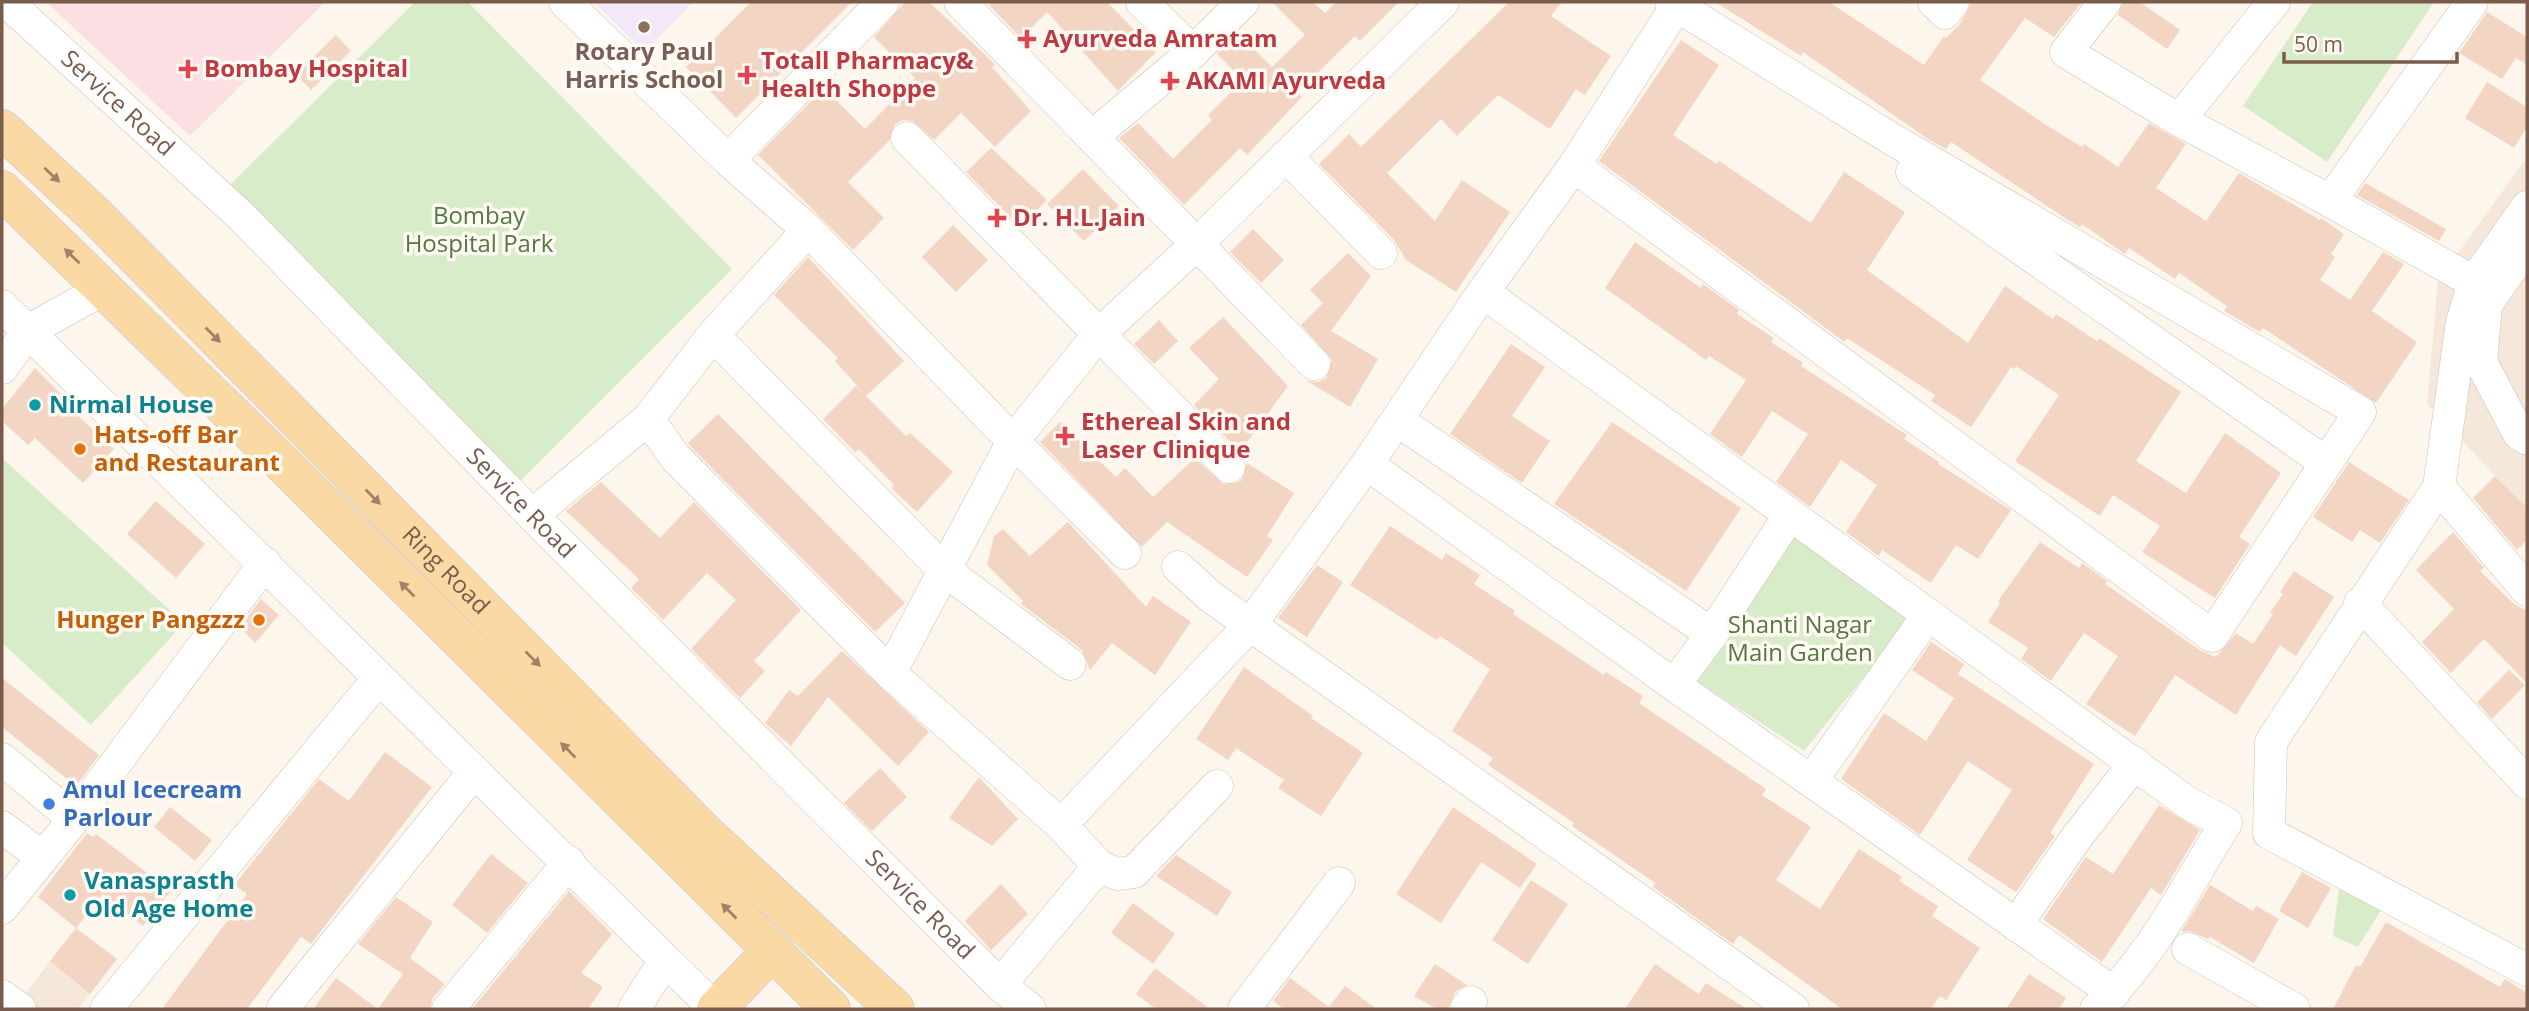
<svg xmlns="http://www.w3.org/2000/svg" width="2529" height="1011" viewBox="0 0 2529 1011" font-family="'Open Sans',sans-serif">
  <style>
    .residential { fill: #f5e8da }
    .education { fill: #f3e8fa }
    .medical { fill: #fbdfe3 }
    .green { fill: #d8ecc9 }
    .building { fill: #f3d5c3 }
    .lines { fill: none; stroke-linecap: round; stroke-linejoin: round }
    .minor-casing { stroke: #d1beb0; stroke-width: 33 }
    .major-casing { stroke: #dad1cd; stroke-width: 40 }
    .minor { stroke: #fff; stroke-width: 32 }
    .major { stroke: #fbd9a5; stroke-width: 38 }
    .oneway { fill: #a18267 }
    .education-dot { fill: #8d6e63; stroke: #fffaf3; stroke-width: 2.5 }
    .health-dot { fill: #e0444e; stroke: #fffaf3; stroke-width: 2.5 }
    .culture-dot { fill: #0f9aa8; stroke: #fffaf3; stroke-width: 2.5 }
    .food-dot { fill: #e8710a; stroke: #fffaf3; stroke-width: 2.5 }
    .shop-dot { fill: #3f7fe0; stroke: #fffaf3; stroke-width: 2.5 }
    .labels { text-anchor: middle; stroke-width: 7; stroke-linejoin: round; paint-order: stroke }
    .health-label { font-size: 24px; font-weight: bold; fill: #be3a42; stroke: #fffaf3; text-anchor: start }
    .education-label { font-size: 24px; font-weight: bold; fill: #785e54; stroke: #fffaf3 }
    .street-label { font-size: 24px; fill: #7a5c4d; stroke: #fffaf3 }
    .park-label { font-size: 24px; fill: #537a41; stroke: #fffaf3 }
    .culture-label { font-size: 24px; font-weight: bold; fill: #0d838f; stroke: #fffaf3; text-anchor: start }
    .food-label { font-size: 24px; font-weight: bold; fill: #c56008; stroke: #fffaf3; text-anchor: start }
    .shop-label { font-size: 24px; font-weight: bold; fill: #366cbe; stroke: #fffaf3; text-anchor: start }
  </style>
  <rect width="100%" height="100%" fill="#fdf6ec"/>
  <path class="residential" d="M2527 157V509L2427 404 2438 281Z
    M50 961 90 994 78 1009H28L19 1002Z"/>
  <path class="education" d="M594 2H693L644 52Z"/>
  <path class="medical" d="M46 2H325L190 136Z"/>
  <path class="green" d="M415 2H468L732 269 517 484 226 189Z
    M2313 2H2434L2327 162 2243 106Z
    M2 458 184 623 91 725 2 643Z
    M1787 533 1911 619 1804 751 1684 673Z
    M2340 881 2385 904 2358 947 2333 936Z"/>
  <path class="building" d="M751 2H852L736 118 686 67Z
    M905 2H929L995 64 992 67 1031 111 995 147 961 113 934 140 913 121 903 120 895 124 889 141 848 182 884 218 853 250 758 155 824 88 865 129 915 78 874 37Z
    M992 2H1107L1156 52 1118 91 1047 12 1021 38 989 5Z
    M1272 2H1313L1325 13 1336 2H1399L1360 41 1355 36 1297 93 1302 97 1247 155 1240 148 1184 205 1119 138 1138 123 1173 159 1212 120 1208 115 1243 80 1217 54 1238 33 1272 67 1305 35Z
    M1509 2H1562L1551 16 1611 56 1585 95 1576 89 1550 129 1498 95 1457 136 1441 119 1387 173 1435 221 1462 180 1510 212 1456 292 1406 260 1394 240 1319 164 1349 134 1361 147Z
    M1715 2H1829L1924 65 1944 36 1946 38 1960 24 1972 2H2082L2054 37 2025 18 1980 80 2043 123 2082 147 2084 144 2118 167 2149 123 2186 144 2156 188 2206 221 2239 173 2320 220 2321 218 2344 234 2331 254 2335 257 2320 280 2350 300 2383 252 2404 264 2372 311 2417 342 2376 403 2263 328 2260 332 2224 311 2227 306 2179 273 2175 279 2129 248 2125 254 2082 224 2080 227 2068 220 1951 142 1946 149 1928 139 1803 52 1801 56Z
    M2123 2H2140L2180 30 2167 49 2118 15Z
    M2487 12 2527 37V65L2516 58 2502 79 2459 53Z
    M336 35 351 51 311 90 296 74Z
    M1681 40 1719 65 1673 135 1717 164 1719 161 1811 223 1844 172 1905 212 1867 270 1968 343 2005 286 2053 319 2056 314 2097 341 2099 338 2181 392 2136 461 2186 493 2225 433 2281 473 2239 537 2250 544 2215 598 2142 552 2160 526 2113 495 2100 516 2015 461 2059 395 2016 366 2014 369 2011 367 1971 427 1931 401 1935 395 1847 338 1844 342 1842 340 1599 161Z
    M2487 82 2527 107V127L2514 148 2465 118Z
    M991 148 1047 200 1020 227 966 172Z
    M1083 169 1119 206 1084 241 1047 204Z
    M2365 183 2446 229 2439 241 2357 195Z
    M953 225 988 260 956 292 922 257Z
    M1253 229 1284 260 1261 283 1230 252Z
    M1635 242 1701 288 1703 284 1739 310 1737 314 1774 338 1771 342 1803 363 1801 366 1907 435 1904 439 1939 462 1938 464 2011 510 1978 559 1956 545 1931 583 1882 550 1879 556 1846 532 1877 485 1841 460 1810 507 1776 482 1808 434 1772 411 1742 457 1710 434 1746 380 1709 356 1706 360 1605 288Z
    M1348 253 1371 276 1331 331 1378 359 1350 407 1307 381 1318 382 1326 378 1332 360 1301 325 1323 303 1310 290Z
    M808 257 904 361 866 396 835 361 838 358 774 295Z
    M1223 317 1288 386 1240 452 1194 405 1219 379 1189 348Z
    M1159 320 1178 341 1154 364 1134 344Z
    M1511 344 1545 367 1512 416 1550 441 1522 483 1450 434Z
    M35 368 68 401 65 404 114 449 83 483 35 438 28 445 2 421V409Z
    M856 386 906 436 910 433 953 472 917 512 891 488 894 485 859 449 855 452 823 419Z
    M718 414 905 603 875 632 690 446 688 443Z
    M1060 422 1116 477 1125 468 1153 497 1195 458 1223 484 1241 481 1247 463 1294 493 1267 536 1273 540 1247 577 1167 522 1142 547 1040 442Z
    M1612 422 1741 508 1686 591 1554 504Z
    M2349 462 2409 500 2380 543 2360 530 2352 542 2313 517Z
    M2495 476 2527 508V540L2517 550 2473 498Z
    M601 482 660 538 694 502 801 610 754 661 765 671 740 698 691 649 736 600 707 573 663 620 631 588 639 579 566 511Z
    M156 501 205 544 176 578 127 534Z
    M1068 522 1146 607 1153 596 1191 622 1155 675 1112 643 1090 670 1082 650 1021 604 1023 601 987 565 994 536 1003 529 1030 556Z
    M1390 526 1442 560 1446 553 1480 575 1474 584 1515 611 1513 614 1604 675 1606 672 1643 696 1639 703 1766 789 1762 795 1811 827 1776 880 1820 909 1859 849 1902 877 1899 881 1938 906 1932 916 1980 948 1946 1000 1940 996 1931 1009H1842L1739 935 1733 944 1653 887 1655 883 1572 826 1574 823 1488 765 1493 758 1452 731 1490 669 1440 636 1437 640 1350 585Z
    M2453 532 2484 568 2480 571 2514 604 2527 611V683L2484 639 2451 673 2422 642 2454 609 2416 570Z
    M2040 542 2079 568 2082 563 2107 581 2105 584 2201 651 2216 657 2236 633 2253 644 2273 614 2270 612 2283 594 2280 592 2294 571 2334 597 2296 656 2280 645 2236 715 2175 675 2135 736 2086 704 2118 656 2084 633 2051 681 2021 659 2028 648 1988 622 2000 603 1998 601Z
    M1317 565 1343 582 1307 637 1278 618Z
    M261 599 279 615 255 643 240 627Z
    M1931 642 1964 664 1958 674 2094 764 2050 833 2055 836 2016 892 1967 860 2012 790 1968 761 1920 835 1841 779 1884 713 1926 741 1954 698 1912 670Z
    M842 651 929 732 898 766 828 697 791 746 765 723 789 690 798 696Z
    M1244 667 1313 716 1311 718 1363 753 1321 816 1278 788 1284 780 1236 748 1228 760 1196 739Z
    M2509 670 2525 685 2492 719 2477 702Z
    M2 678 99 755 76 786 2 727Z
    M385 752 432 787 311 944 301 937 247 1009H162L247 894 234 885 319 779 349 801Z
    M880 768 907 797 872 831 844 803Z
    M979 777 1018 819 992 846 949 818Z
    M2159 805 2200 830 2161 895 2151 888 2102 962 2043 919 2086 857 2113 874Z
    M170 807 212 840 195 861 154 827Z
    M1453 807 1537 864 1520 888 1481 862 1441 923 1396 894Z
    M87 833 93 837 96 834 171 891 143 926 103 894 76 928 38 897Z
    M491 854 528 883 487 933 452 905Z
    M1176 855 1232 892 1217 916 1156 876Z
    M2302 872 2331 888 2308 928 2279 911Z
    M1531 880 1568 904 1528 964 1492 940Z
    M1001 884 1028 914 991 950 965 921Z
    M2210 885 2253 911 2256 906 2279 919 2254 963 2210 937 2208 939 2189 931 2181 932Z
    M569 891 612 934 581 973 603 987 588 1009H472Z
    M396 897 433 922 410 958 445 984 433 998 430 1009H313L336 978 378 1009 403 974 358 944Z
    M1133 903 1175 934 1153 964 1111 933Z
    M2386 922 2500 987 2505 979 2527 993V1009H2333L2356 965 2360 967Z
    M76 928 117 959 90 994 50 961Z
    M1435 964 1467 985 1456 991 1448 1009H1437L1414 996Z
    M1655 964 1699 994 1706 983 1747 1009H1625Z
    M1155 968 1210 1009H1156L1136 994Z
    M2029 974 2066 998 2059 1009H2006Z
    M1290 978 1329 1007 1345 986 1377 1009H1284L1273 1001Z"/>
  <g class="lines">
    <defs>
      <g id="minor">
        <path id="s1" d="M7 2 242 217 532 515 1000 985 1030 1009"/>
        <path d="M565 2 728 160 808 230 1013 441 890 673 1061 825 1099 866 1000 985"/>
        <path d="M960 2 1314 364"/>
        <path d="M1142 2 1193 52"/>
        <path d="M1934 2 1945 13 1953 2"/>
        <path d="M2105 2 2066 52 2179 120 2274 2"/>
        <path d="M2472 2 2330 201 2474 282"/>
        <path d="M2179 120 2330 201"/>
        <path d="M1093 136 1193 52 1243 2"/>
        <path d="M907 138 1229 467"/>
        <path d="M1286 156 1381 253"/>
        <path d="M728 160 883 2"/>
        <path d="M1574 166 2212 636 2360 412 1890 138 1671 2"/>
        <path d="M1912 172 2326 463"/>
        <path d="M2527 207 2474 282 2462 322 2439 487 2271 742 2269 833 2527 970"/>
        <path d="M2527 245 2486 305 2481 362 2519 434 2527 439"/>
        <path d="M1483 292 2188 803 2226 823C2187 885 2151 959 2096 1009"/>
        <path d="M2 306 715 1009"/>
        <path d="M713 335 943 569 1070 664"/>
        <path d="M2 368 28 331 105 288"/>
        <path d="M648 419 676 458 890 673"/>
        <path d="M1397 420 1712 634 1789 516"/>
        <path d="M1367 464 1674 685 2114 993"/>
        <path d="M2439 487 2527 590"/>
        <path d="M532 515 648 419 713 335 808 230"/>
        <path d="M1125 553 1013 441 1098 335 1197 244 1443 2"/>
        <path d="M1178 567 1211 597 1793 1009"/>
        <path d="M2360 603 2527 783"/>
        <path d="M1674 685 1712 634"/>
        <path d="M2 759 74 819"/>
        <path d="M1812 780 1928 615"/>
        <path d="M1061 825 1251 624 1367 464 1483 292 1574 166 1676 7"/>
        <path d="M2 827 42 857"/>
        <path d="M1099 866 1117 874 1134 872 1217 786"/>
        <path d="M2 908 74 819 265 563"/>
        <path d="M2016 925 2077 837 2135 763"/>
        <path d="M2188 949 2294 1009"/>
        <path d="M2 996 20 1009"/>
        <path d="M283 1008 474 772"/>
        <path d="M106 1009 379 678"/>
        <path d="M448 1009 569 862"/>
        <path d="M634 1009 665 960"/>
        <path d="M1244 1009 1339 883"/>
        <path d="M1466 1009 1471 1002"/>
      </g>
      <g id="major">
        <path id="s2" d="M2 129 96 216 706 834 895 1009"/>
        <path d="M2 190 282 463 831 1009"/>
        <path d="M716 1009 770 953"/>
      </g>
    </defs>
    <use href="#minor" class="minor-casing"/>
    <use href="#major" class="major-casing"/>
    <use href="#minor" class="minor"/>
    <use href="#major" class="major"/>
  </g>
  <defs><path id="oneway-solid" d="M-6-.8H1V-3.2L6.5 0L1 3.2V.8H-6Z" transform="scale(1.75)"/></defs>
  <g class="oneway">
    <use href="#oneway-solid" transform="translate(52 175) rotate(43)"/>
    <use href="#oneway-solid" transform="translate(72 256) rotate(-136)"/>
    <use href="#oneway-solid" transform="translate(213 335) rotate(45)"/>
    <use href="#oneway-solid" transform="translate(373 497) rotate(45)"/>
    <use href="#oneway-solid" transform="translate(407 589) rotate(-135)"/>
    <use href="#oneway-solid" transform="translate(533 659) rotate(45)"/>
    <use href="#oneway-solid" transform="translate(568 750) rotate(-135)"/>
    <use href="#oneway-solid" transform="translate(729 911) rotate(-135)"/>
  </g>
  <circle class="education-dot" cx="644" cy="27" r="7"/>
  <g class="health-dot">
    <path d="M1023.5 28.5h7v7h7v7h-7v7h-7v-7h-7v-7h7z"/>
    <path d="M184.5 58.5h7v7h7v7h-7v7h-7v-7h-7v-7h7z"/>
    <path d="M743.5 64.5h7v7h7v7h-7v7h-7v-7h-7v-7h7z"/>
    <path d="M1166.5 70.5h7v7h7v7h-7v7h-7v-7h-7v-7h7z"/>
    <path d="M993.5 207.5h7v7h7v7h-7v7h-7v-7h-7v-7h7z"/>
    <path d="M1061.5 425.5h7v7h7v7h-7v7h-7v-7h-7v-7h7z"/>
  </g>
  <g class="culture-dot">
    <circle cx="35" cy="405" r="7"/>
    <circle cx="70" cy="895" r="7"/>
  </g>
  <g class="food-dot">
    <circle cx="80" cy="449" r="7"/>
    <circle cx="259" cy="620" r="7"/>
  </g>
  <circle class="shop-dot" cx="49" cy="804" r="7"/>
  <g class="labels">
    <g class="health-label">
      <text x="1043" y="47">Ayurveda Amratam</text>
      <text x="761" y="69">Totall Pharmacy&amp;<tspan x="761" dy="28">Health Shoppe</tspan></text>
      <text x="204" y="77">Bombay Hospital</text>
      <text x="1186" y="89">AKAMI Ayurveda</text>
      <text x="1013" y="226">Dr. H.L.Jain</text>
      <text x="1081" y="430">Ethereal Skin and<tspan x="1081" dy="28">Laser Clinique</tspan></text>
    </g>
    <g class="education-label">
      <text x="644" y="60">Rotary Paul<tspan x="644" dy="28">Harris School</tspan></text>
    </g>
    <g class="street-label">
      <text dy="8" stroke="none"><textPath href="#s1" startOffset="150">Service Road</textPath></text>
      <text dy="8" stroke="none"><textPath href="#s1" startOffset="718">Service Road</textPath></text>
      <text dy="8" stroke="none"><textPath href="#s2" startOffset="626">Ring Road</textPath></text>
      <text dy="8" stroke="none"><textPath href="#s1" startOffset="1284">Service Road</textPath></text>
    </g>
    <g class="park-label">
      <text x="479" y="224">Bombay<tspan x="479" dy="28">Hospital Park</tspan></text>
      <text x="1800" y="633">Shanti Nagar<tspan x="1800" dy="28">Main Garden</tspan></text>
    </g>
    <g class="culture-label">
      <text x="49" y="413">Nirmal House</text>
      <text x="84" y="889">Vanasprasth<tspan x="84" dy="28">Old Age Home</tspan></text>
    </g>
    <g class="food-label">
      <text x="94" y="443">Hats-off Bar<tspan x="94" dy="28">and Restaurant</tspan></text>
      <text x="245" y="628" text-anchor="end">Hunger Pangzzz</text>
    </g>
    <g class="shop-label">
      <text x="63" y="798">Amul Icecream<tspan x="63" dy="28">Parlour</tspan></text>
    </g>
  </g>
  <rect width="2529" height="1011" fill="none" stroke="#7a5c4d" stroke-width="7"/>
  <path d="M2284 52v10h173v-10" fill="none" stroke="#7a5c4d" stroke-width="3.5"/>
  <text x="2294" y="52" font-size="21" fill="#7a5c4d" stroke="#fffaf3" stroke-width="5" paint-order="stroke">50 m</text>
</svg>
